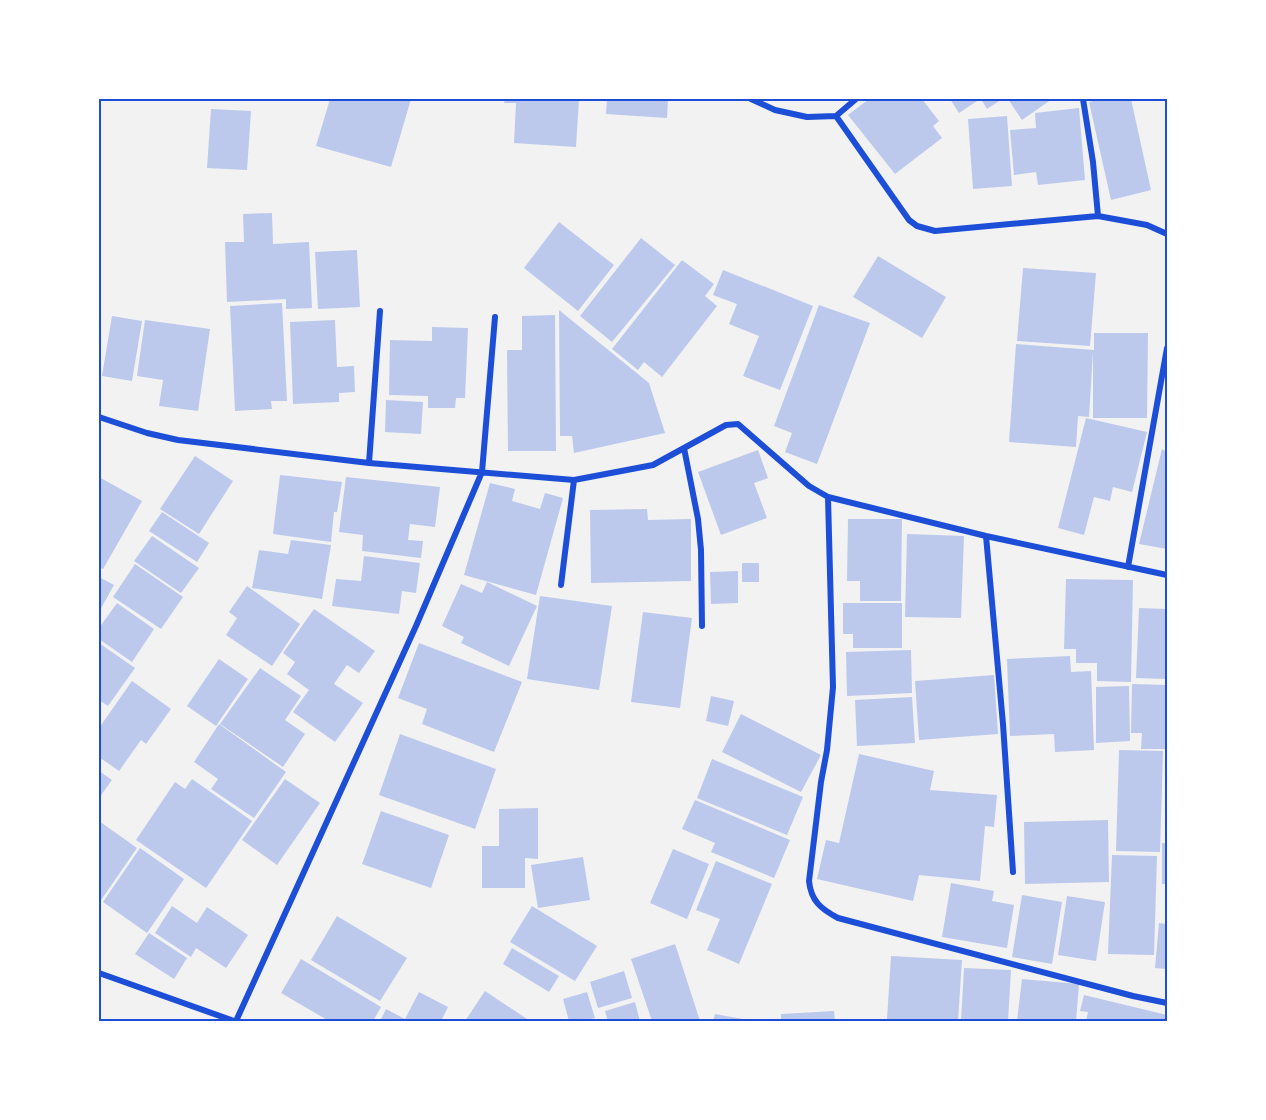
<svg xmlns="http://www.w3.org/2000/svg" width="1266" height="1120" viewBox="0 0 1266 1120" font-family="'Varela Round',sans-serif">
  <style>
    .building { fill: #bdc9ec }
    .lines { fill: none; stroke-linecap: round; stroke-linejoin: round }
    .minor { stroke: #1d4ed8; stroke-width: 6 }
    .neatline { fill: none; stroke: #1d4ed8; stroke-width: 2 }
  </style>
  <rect width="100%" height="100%" fill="#f2f2f2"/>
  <path class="building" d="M330 99H411L391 167 316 146Z
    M505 99H579L576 147 514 143 516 103H504Z
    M607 99H668L667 118 606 114Z
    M869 99H922L939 121 933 126 942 138 895 174 848 115Z
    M950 99H980L959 113Z
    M981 99H1002L987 109Z
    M1008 99H1052L1022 120Z
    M1101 99H1131L1151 190 1111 200 1089 102Z
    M1079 108 1085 180 1038 185 1036 172 1014 175 1010 130 1036 128 1035 113Z
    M211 109 251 111 247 170 207 168Z
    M1007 116 1012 186 973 189 968 119Z
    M272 213 273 244 309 242 312 308 286 309V299L227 302 225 242H244L243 214Z
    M559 222 614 265 578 311 524 268Z
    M641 238 675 265 612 342 580 316Z
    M357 250 360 307 318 309 315 252Z
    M878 256 946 297 922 338 853 297Z
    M682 260 714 284 705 296 717 306 662 377 644 362 638 370 612 349Z
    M1023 268 1096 273 1090 346 1017 341Z
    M723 270 813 306 780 390 743 376 759 336 729 324 737 304 713 295Z
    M282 303 287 401H271L272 409 235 411 230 306Z
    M819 305 870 323 817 464 785 452 792 433 774 426Z
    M559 310 649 383 665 433 574 453 572 436H560Z
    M555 315 556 451H508L507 350H522V316Z
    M112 316 142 321 132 381 102 376Z
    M145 320 210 329 198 411 159 406 163 380 137 376Z
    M335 320 337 367 354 366 355 392 339 393V402L293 404 290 322Z
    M432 327 468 328 465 398H456L455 408H428V396L389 395 390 340 432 341Z
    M1094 333H1148L1147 418H1093V352L1089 417 1078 416 1076 447 1009 442 1016 344 1094 350Z
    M386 400 423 402 421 434 385 432Z
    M1086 418 1147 432 1132 492 1113 487 1110 501 1094 497 1084 535 1058 528Z
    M1162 449 1167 452V549L1139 544Z
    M758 450 768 478 754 483 767 518 721 535 698 472Z
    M195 456 233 481 199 534 160 509Z
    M280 475 342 482 337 512H334L331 542 273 534Z
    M99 477 142 501 103 569 99 567Z
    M346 477 440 487 435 527 410 524 408 540 423 541 421 558 362 551 363 535 339 532Z
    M490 483 515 489 512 501 540 509 545 493 563 498 536 595 464 575Z
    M647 509 648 520 691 519V581L591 583 590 510Z
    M162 512 209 543 197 562 149 531Z
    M848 519H902L901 601H860V581H847Z
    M907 534 964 536 961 618 905 617Z
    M152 536 199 568 181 593 134 561Z
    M291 540 331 545 322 599 252 588 259 550 288 554Z
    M364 556 420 563 416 593 402 591 399 614 332 606 336 579 361 581Z
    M742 563H759V582H742Z
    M135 564 183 597 161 629 113 597Z
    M738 571V603L711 604 710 572Z
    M99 577 114 585 99 612Z
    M1066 579 1133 580 1131 682 1097 681V663H1076V649H1064Z
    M487 582 537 606 509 666 461 643 464 637 442 626 461 584 482 593Z
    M247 586 300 624 272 666 226 635 237 618 229 612Z
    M540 596 612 606 599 690 527 679Z
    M117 603 154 629 132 662 99 639V628Z
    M843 603H902V648H853V634H843Z
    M1139 608 1167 609V679L1136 678Z
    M314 609 375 651 359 673 347 665 334 684 363 703 335 742 293 712 309 690 287 674 295 662 283 653Z
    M643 612 692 618 680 708 631 702Z
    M99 643 135 668 108 706 99 700Z
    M419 643 522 682 494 752 422 724 427 709 398 698Z
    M911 650 912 693 847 696 846 652Z
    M1070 656 1071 672 1091 671 1094 750 1055 752 1054 734 1010 736 1007 659Z
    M219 659 248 679 216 726 187 706Z
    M260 668 301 696 285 720 305 734 283 767 220 724Z
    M994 675 998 734 919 740 915 681Z
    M132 681 171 709 146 744 141 740 119 771 99 757V728Z
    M1132 684 1167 685V749H1141L1142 733H1131Z
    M1129 686 1130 741 1096 743V687Z
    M711 696 734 701 728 726 706 721Z
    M912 697 915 743 857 746 855 700Z
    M741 714 821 755 801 792 722 752Z
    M219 724 286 772 254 818 211 789 218 779 194 762Z
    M400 734 496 769 475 829 379 795Z
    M1119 750 1163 751 1160 852 1116 851Z
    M859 754 934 771 930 790 997 795 994 827 985 826 980 881 919 875 913 901 817 879 826 840 839 843Z
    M712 759 803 797 787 835 697 798Z
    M99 771 112 780 99 798Z
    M192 779 252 821 206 888 136 840 175 782 185 789Z
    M285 779 320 803 277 865 242 840Z
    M695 800 790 840 774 878 711 852 715 843 682 829Z
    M538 808V859L525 858V888H482V846H499V809Z
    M381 811 449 835 431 888 362 864Z
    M1108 820 1109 882 1025 884 1024 822Z
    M99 821 137 848 99 903Z
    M1162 843H1167V884H1162Z
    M140 848 184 879 147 933 103 902Z
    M673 849 709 864 687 919 650 903Z
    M1112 855 1157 856 1154 955 1108 954Z
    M583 857 590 900 538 908 531 865Z
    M716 861 772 884 739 964 707 950 720 919 696 910Z
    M951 883 994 891 992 901 1014 905 1007 948 942 937Z
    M1022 895 1062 902 1052 964 1012 957Z
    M1067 896 1105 902 1096 961 1058 955Z
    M172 906 197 923 207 907 248 935 226 968 196 948 191 957 155 933Z
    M532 906 597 946 575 981 510 942Z
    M337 916 407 958 380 1001 311 960Z
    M1159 923 1167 924V969L1155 968Z
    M149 933 187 958 174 979 135 954Z
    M675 944 680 959 700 1021H652L631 959Z
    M512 948 559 976 549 992 503 964Z
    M891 956 962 960 958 1021 887 1019Z
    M301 959 381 1007 373 1021H329L281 993Z
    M964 968 1011 970 1008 1021H961Z
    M624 971 632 998 598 1008 590 982Z
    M1022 979 1079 984 1076 1021H1017Z
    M485 991 530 1021H465Z
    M419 992 448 1007 441 1021H380L386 1009 405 1019Z
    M587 992 595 1018 583 1021H569L563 999Z
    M1084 995 1167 1015V1021H1086L1088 1012 1080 1011Z
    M635 1002 640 1021H608L605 1011Z
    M834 1011 835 1021H781V1014Z
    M715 1014 748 1020V1021H713Z"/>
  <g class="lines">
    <path class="minor" d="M751 99 775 110 807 117 836 116 856 99
      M836 116 909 220 917 226 935 231 1098 216 1093 162 1083 99
      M1098 216 1147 225 1167 234
      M99 417 147 433 178 440 369 463 574 480 653 465 726 425 738 424 809 486 828 497 986 536 1167 575
      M684 448 698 519 701 550 702 626
      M369 463 380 311
      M828 497 833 687 827 750 821 782 809 881C811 901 821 909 838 918L1133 996 1167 1003
      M986 536 1003 724 1013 872
      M1128 567 1167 348
      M561 585 574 480
      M99 973 234 1021
      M236 1021 416 626 482 472 495 317"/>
  </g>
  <rect width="1266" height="1120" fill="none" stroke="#ffffff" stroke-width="201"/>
  <rect x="100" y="100" width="1066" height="920" class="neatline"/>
</svg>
